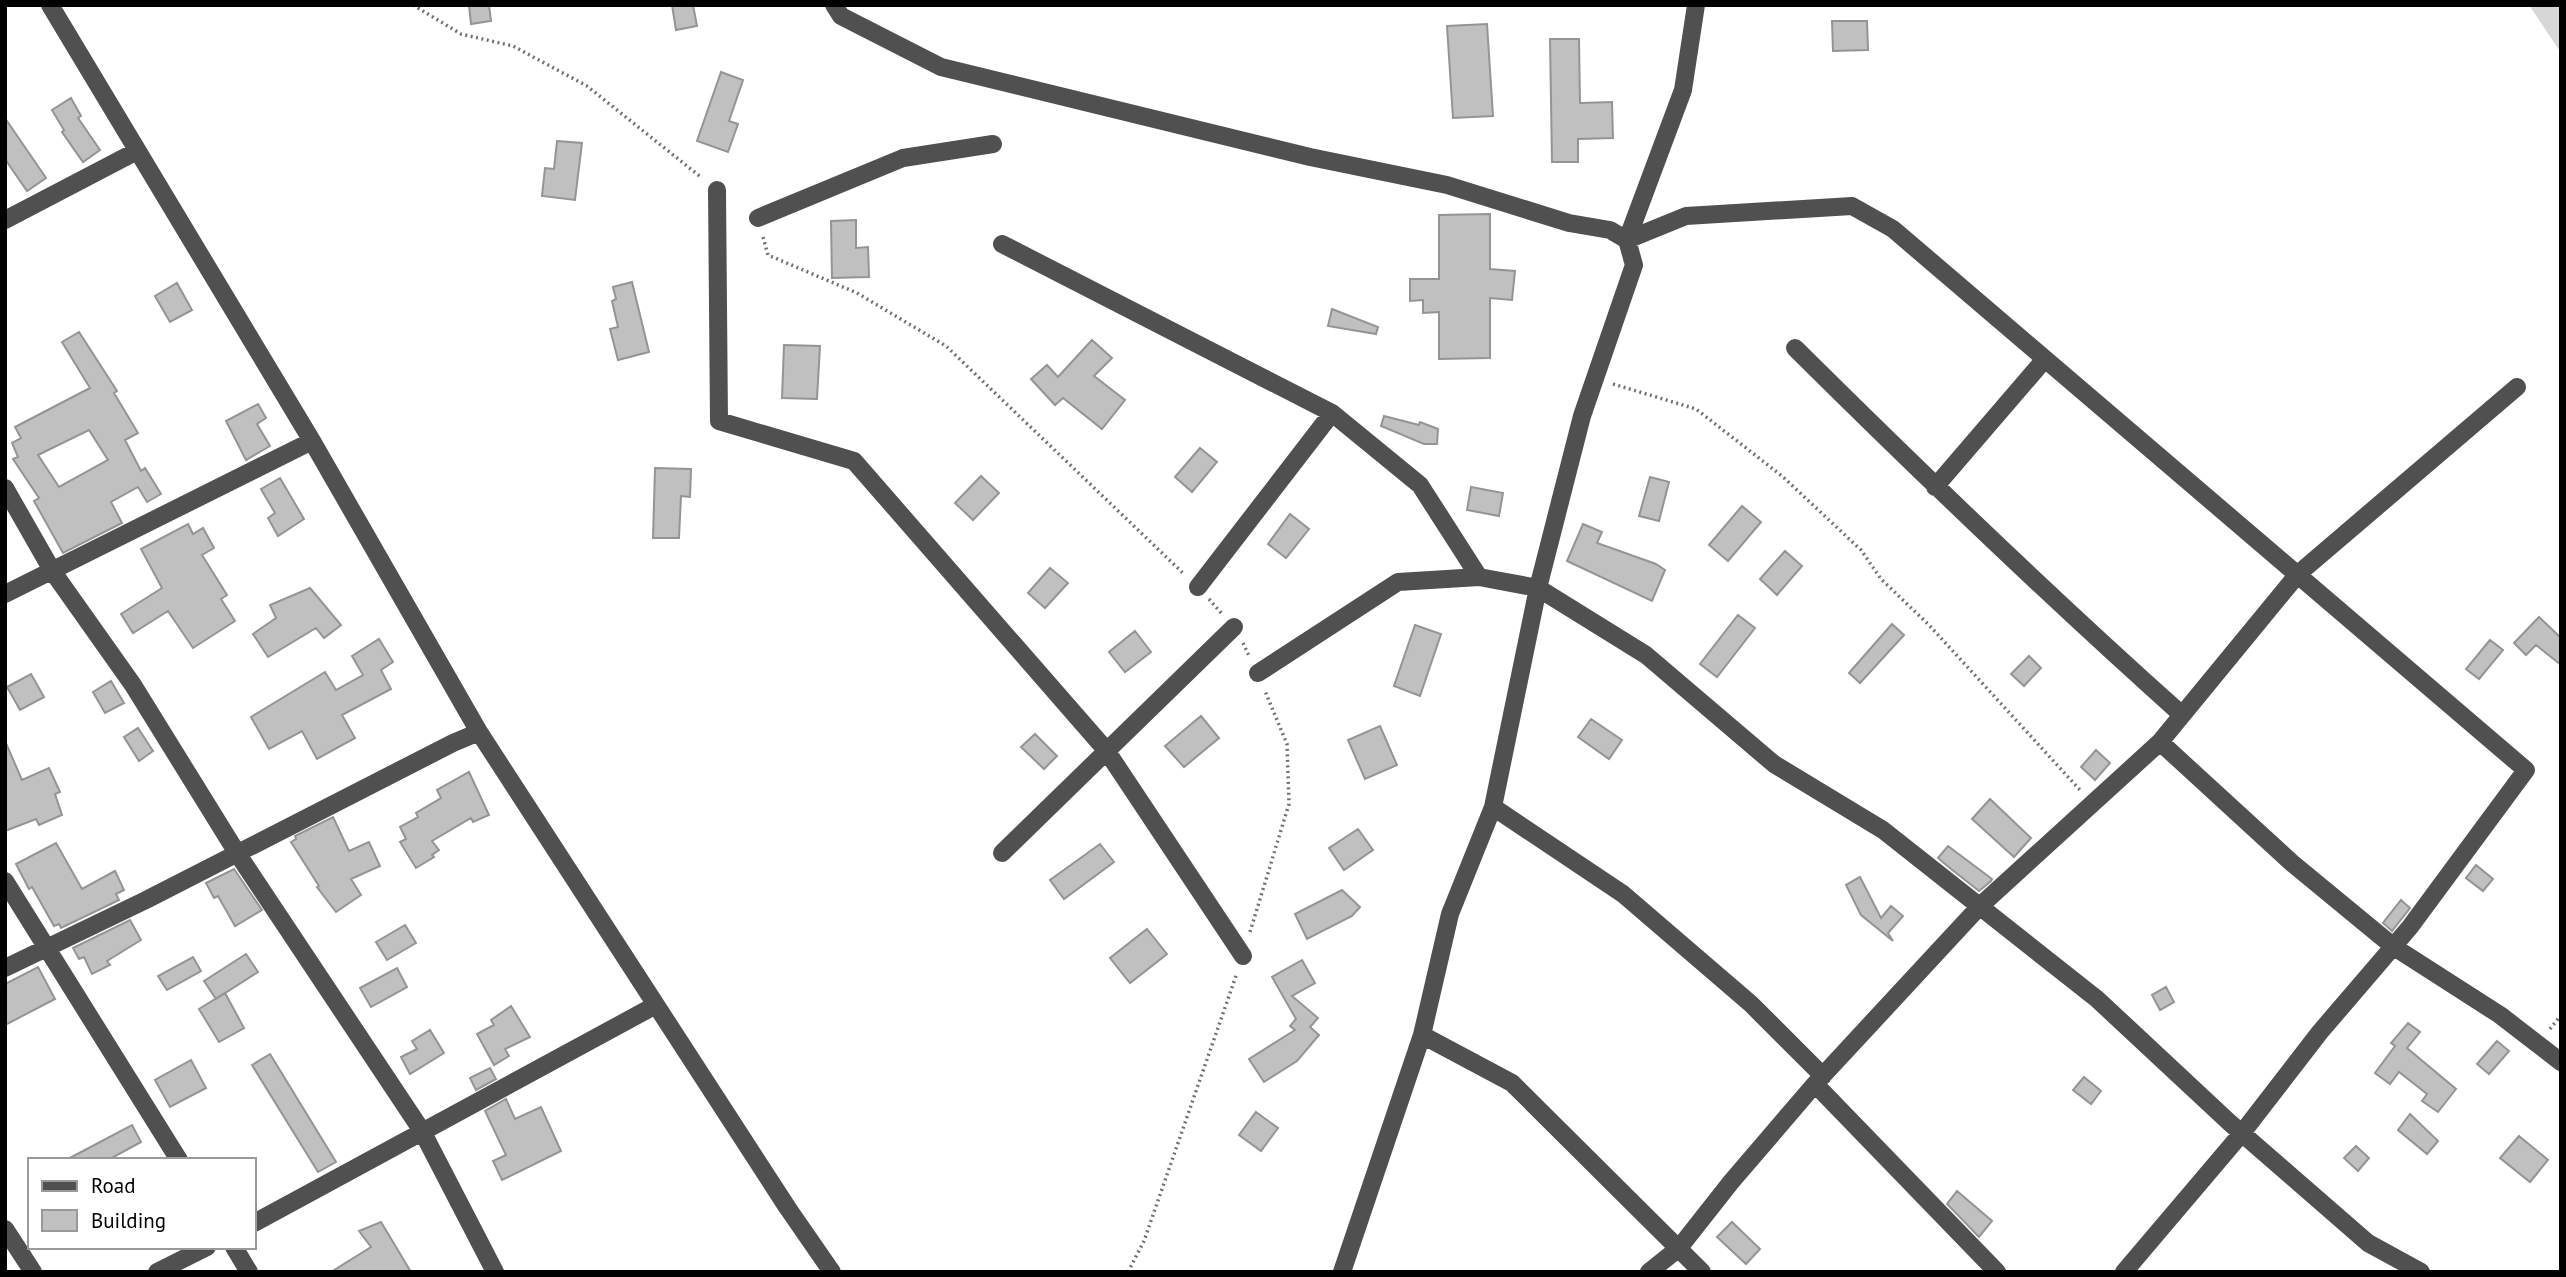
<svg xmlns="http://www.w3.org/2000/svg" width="2566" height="1277" viewBox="0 0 2566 1277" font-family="'PT Sans',sans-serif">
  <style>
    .green { fill: #d7d7d7 }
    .building { fill: #c0c0c0; stroke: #949494; stroke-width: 2; fill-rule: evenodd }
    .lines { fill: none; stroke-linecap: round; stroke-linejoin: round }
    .path { stroke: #727272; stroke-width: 3.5; stroke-dasharray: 2 3.5; stroke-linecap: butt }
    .minor { stroke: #505050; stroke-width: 18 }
  </style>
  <rect width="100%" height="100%" fill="#fff"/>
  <path class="green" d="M2529 5H2561V53Z"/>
  <path class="building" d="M469 5H489L491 21 471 24Z
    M672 5H693L697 26 676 30Z
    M1832 21H1867L1868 50 1833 51Z
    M1487 24 1493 116 1453 118 1447 26Z
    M1550 39H1579L1580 103 1612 102 1613 138 1578 139V162H1552Z
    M721 72 743 80 729 121 738 124 728 152 697 141Z
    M71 98 81 116 78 118 100 150 83 162 62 132 64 130 52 110Z
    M5 118 46 178 27 191 5 159Z
    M557 141 582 143 575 200 542 196 545 168 554 169Z
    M1490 214V269L1515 271 1512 300 1490 298V358L1439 359V312L1423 313V300L1410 301V279H1439V215Z
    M856 220V248L868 247 869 277 832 278 831 221Z
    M632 282 649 352 618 360 610 329 618 327 612 301 616 299 613 287Z
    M177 283 192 310 170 322 155 296Z
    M1332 309 1378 327 1376 334 1328 326Z
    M79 332 117 391 114 393 138 433 125 440 141 471 145 468 161 494 147 502 138 487 111 502 122 523 63 553 34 501 39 498 13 459 18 457 12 443 21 438 15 427 90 388 62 342ZM89 430 108 460 59 487 38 455Z
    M1092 340 1112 358 1094 376 1125 400 1102 429 1063 398 1055 405 1031 379 1047 365 1058 377Z
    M784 345 820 346 817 399 782 398Z
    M258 404 266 418 257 424 270 446 246 460 226 421Z
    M1384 416 1419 425 1420 422 1438 429 1437 444H1424L1381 426Z
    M1200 448 1217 462 1192 492 1175 477Z
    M655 468 691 469 690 497 681 496 679 538H653Z
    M981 476 999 493 973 520 955 503Z
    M1650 477 1669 482 1659 521 1639 516Z
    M280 478 304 519 278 536 268 518 275 513 261 489Z
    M1471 487 1503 493 1499 516 1467 510Z
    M1742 506 1761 522 1728 561 1709 545Z
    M1290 514 1309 529 1286 558 1268 544Z
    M188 524 193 534 203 528 214 548 202 555 227 595 221 599 235 621 193 648 168 611 133 633 121 614 162 588 141 549Z
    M1583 524 1602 532 1597 543 1656 564 1665 570 1652 601 1567 561Z
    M1785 551 1802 566 1777 595 1760 579Z
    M1050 568 1068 583 1045 608 1028 593Z
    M310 588 341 625 324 638 316 628 268 657 253 634 276 618 270 605Z
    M1738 615 1755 628 1717 677 1700 664Z
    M2539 617 2561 638V665L2536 645 2526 655 2514 643Z
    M1892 624 1904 635 1860 683 1849 673Z
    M1415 625 1441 634 1420 696 1394 686Z
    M1135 631 1151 652 1125 672 1109 652Z
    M379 639 393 662 381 670 391 689 342 715 355 738 317 759 302 731 269 749 251 717 325 672 336 690 363 675 352 656Z
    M2490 640 2503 650 2479 679 2466 669Z
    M2029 656 2041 668 2024 686 2011 674Z
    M31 674 44 697 20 710 7 687Z
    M111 681 124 703 105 713 93 692Z
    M1201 716 1219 738 1184 767 1165 746Z
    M1591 719 1622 740 1609 759 1578 737Z
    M1380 726 1397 765 1365 779 1348 740Z
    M138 728 153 751 139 761 124 737Z
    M1035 734 1057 756 1044 769 1021 747Z
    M5 741 22 780 49 768 60 792 55 794 62 815 39 825 36 819 5 831Z
    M2096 750 2110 763 2095 780 2081 767Z
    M469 772 489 815 473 822 471 818 432 841 439 850 432 855 434 857 416 868 400 842 406 839 400 827 418 817 416 813 441 798 437 790Z
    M1990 799 2031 838 2014 857 1972 819Z
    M333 817 349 851 369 842 380 866 351 879 361 895 336 912 317 887 319 886 291 842 296 839 295 836Z
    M1358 829 1373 850 1344 870 1329 848Z
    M56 843 82 889 115 871 124 890 116 894 119 900 61 928 59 924 54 926 32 887 29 889 16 864Z
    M1100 844 1114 862 1064 899 1050 880Z
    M1948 846 1992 879 1991 881 1979 891 1951 869 1938 858Z
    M2476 865 2493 879 2483 891 2466 878Z
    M234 869 262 910 235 926 218 896 214 898 206 883Z
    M1860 877 1881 918 1891 906 1903 916 1888 933 1893 941 1861 915 1846 885Z
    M1342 890 1360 907 1352 916 1307 939 1295 914Z
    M2401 900 2410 908 2392 931 2383 923Z
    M130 920 141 940 107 961 110 965 92 974 84 957 79 959 73 948Z
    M405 925 416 943 387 960 376 942Z
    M1147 929 1167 954 1130 983 1110 958Z
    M246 954 258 972 216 999 204 981Z
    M193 957 201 971 167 990 158 976Z
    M1302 960 1315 983 1292 996 1318 1018 1310 1027 1319 1035 1297 1061 1264 1082 1249 1059 1295 1030 1290 1026 1296 1019 1272 977Z
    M38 967 55 999 5 1025V984Z
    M397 968 407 987 371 1007 360 988Z
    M2166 987 2174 1002 2160 1010 2152 995Z
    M225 993 244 1028 219 1042 199 1009Z
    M511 1006 530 1037 505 1049 509 1056 494 1065 477 1034 494 1025 491 1020Z
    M2408 1023 2420 1032 2407 1048 2456 1089 2438 1112 2422 1101 2427 1094 2399 1072 2390 1084 2375 1073 2395 1046 2391 1043Z
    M430 1030 444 1053 410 1074 401 1057 417 1049 412 1041Z
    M2497 1041 2509 1051 2489 1074 2477 1064Z
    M270 1054 336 1162 318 1172 252 1065Z
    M191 1060 206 1088 170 1107 155 1080Z
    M490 1068 496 1079 476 1090 470 1078Z
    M2084 1077 2101 1091 2091 1104 2073 1090Z
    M506 1099 515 1119 541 1107 561 1151 502 1180 493 1161 506 1155 485 1111Z
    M1256 1112 1278 1128 1261 1151 1239 1135Z
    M2410 1114 2438 1141 2427 1154 2398 1130Z
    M132 1125 141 1142 108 1160H66Z
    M2519 1136 2548 1160 2530 1182 2500 1158Z
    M2356 1146 2369 1158 2358 1171 2344 1158Z
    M1957 1191 1992 1221 1979 1237 1947 1204Z
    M381 1222 411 1272H331L371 1247 359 1231Z
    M1732 1222 1760 1249 1746 1264 1717 1237Z"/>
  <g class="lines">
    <path class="path" d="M413 5 461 34 513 46 587 86 702 178
      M763 237 768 255 857 293 946 346 1184 574
      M1613 384 1696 409 1782 476 1861 550 1881 579 1929 625 2080 790
      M1209 599 1222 614
      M1243 643 1250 658
      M1250 932 1289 804 1287 744 1265 691
      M2550 1029 2561 1015
      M1128 1272 1144 1241 1237 973"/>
    <path class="minor" d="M50 5 312 441 479 732 787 1207 832 1272
      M834 5 841 16 941 67 1310 157 1447 185 1569 223 1610 230 1627 240 1634 265 1582 416 1538 588 1493 807 1450 914 1422 1035 1342 1272
      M717 190 719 421 854 461 1106 750 1243 956
      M758 218 903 158 993 144
      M5 220 137 151
      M1627 240 1686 216 1852 206 1893 229 2526 770 2410 927 2320 1032 2242 1133 2124 1272
      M1627 240 1683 90 1696 5
      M1002 244 1332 413 1420 485 1479 577
      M1795 348C1921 473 2049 596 2181 714
      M1935 487 2045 359
      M5 488 53 572 133 685 237 853 422 1131 495 1272
      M1198 587 1332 413
      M5 594 312 441
      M1258 673 1398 582 1479 577 1538 588 1646 655 1774 764 1883 830 2097 999 2230 1123 2368 1243 2421 1272
      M2160 742 2292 863 2394 947 2500 1015 2561 1062
      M1493 807 1623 894 1751 1004 1823 1076
      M1002 853 1234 627
      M5 881 179 1160
      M5 968 146 900 453 743 479 732
      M1422 1035 1512 1083 1702 1272
      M1815 1084 1997 1272
      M254 1223 656 1005
      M5 1229 33 1272
      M234 1247 249 1272
      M157 1272 207 1247
      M1649 1272 1679 1248 1731 1182 1815 1084 1980 906 2160 742 2298 574 2517 387"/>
  </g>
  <rect width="2566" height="1277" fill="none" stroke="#000000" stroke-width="14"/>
  <rect x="28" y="1158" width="228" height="91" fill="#ffffff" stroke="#999999" stroke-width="2"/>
  <rect x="42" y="1181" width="35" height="10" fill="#505050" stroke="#999999" stroke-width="2"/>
  <text x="91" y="1193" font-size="21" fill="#000000">Road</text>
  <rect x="42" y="1210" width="35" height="21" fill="#c0c0c0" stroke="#999999" stroke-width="2"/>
  <text x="91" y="1228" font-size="21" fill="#000000">Building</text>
</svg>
